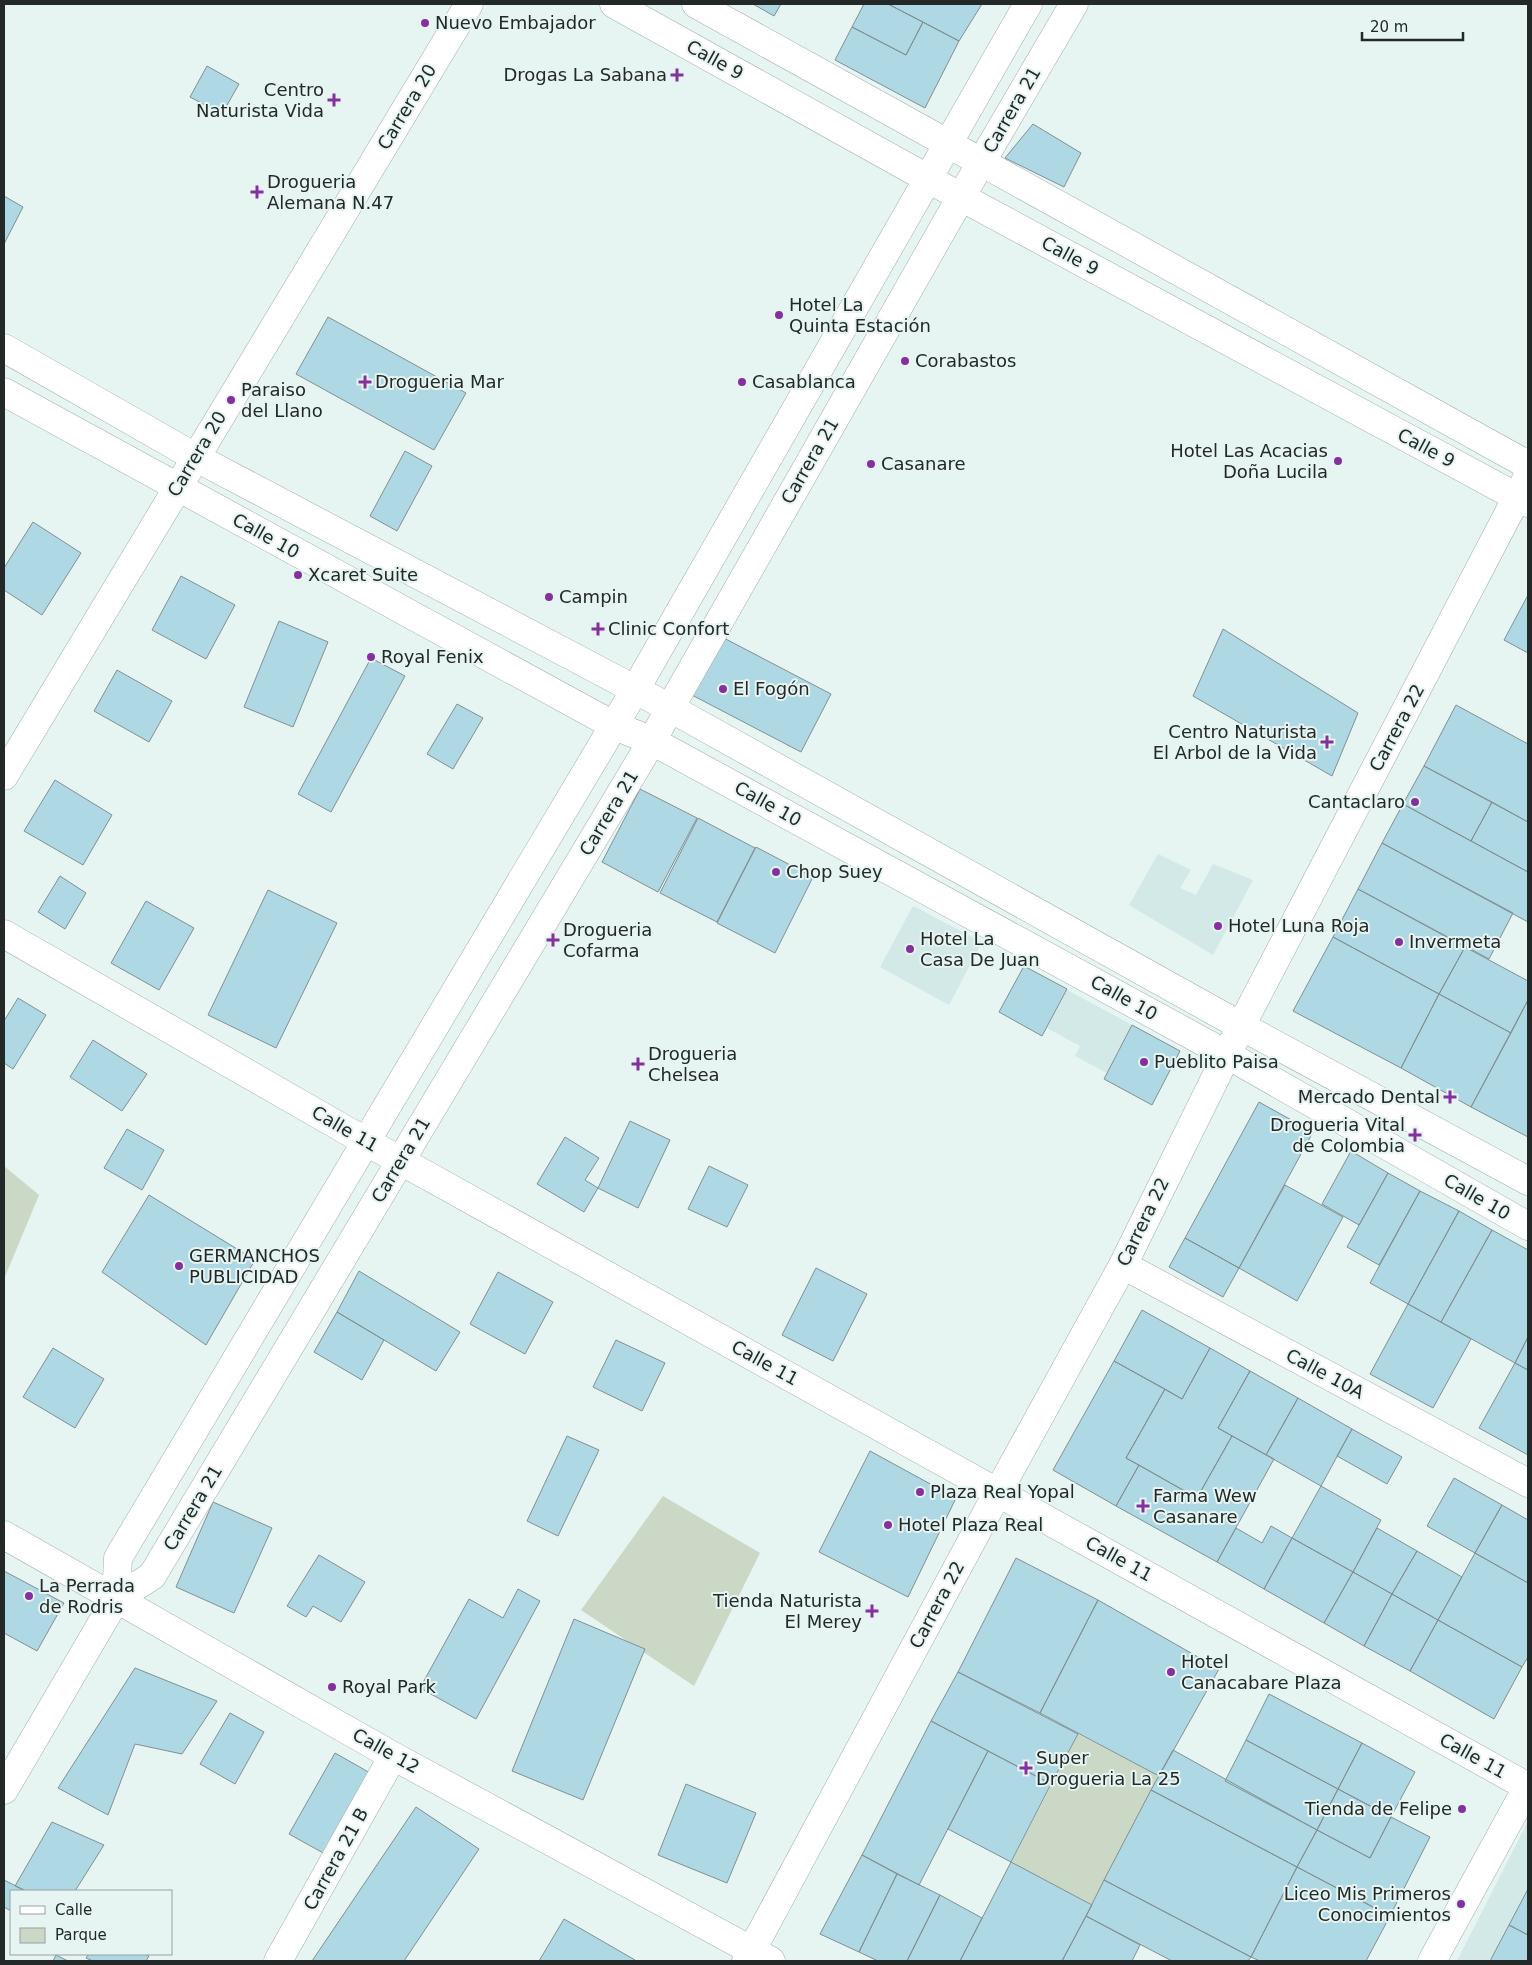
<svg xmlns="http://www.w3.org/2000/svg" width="1532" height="1965" viewBox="0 0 1532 1965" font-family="'DejaVu Sans',sans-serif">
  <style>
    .built { fill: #d2e9e7 }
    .green { fill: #cad8c5 }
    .building { fill: #aed8e3; stroke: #838f92 }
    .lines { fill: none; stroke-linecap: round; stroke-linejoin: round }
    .street-casing { stroke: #a1aeac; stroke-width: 29 }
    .secondary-casing { stroke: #a1aeac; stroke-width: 29 }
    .street { stroke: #fff; stroke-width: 28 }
    .secondary { stroke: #fff; stroke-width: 28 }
    .poi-dot { fill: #84309f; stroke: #e6f4f2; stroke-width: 2 }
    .labels { text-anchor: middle; stroke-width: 4; stroke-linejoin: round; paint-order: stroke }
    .poi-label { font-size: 18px; fill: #232828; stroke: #e6f4f2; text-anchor: start }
    .street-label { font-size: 18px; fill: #232828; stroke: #e6f4f2 }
  </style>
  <rect width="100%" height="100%" fill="#e6f4f2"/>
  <path class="built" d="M1158 854 1191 870 1180 888 1196 895 1213 864 1253 880 1213 955 1129 905Z
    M913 906 982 942 949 1005 880 967Z
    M1067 990 1132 1025 1107 1073 1075 1056 1080 1046 1047 1028Z
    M1528 1821V1961H1457Z"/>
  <path class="green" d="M4 1166 39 1195 4 1279Z
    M663 1496 760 1553 694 1686 581 1610Z
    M1078 1734 1159 1776 1092 1905 1011 1863Z"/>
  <path class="building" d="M753 4H781L774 16Z
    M864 4H888L923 22 906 55 852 27Z
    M888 4H982L959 41Z
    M923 22 959 41 925 108 835 60 852 27 906 55Z
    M207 66 239 84 222 114 190 97Z
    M1033 124 1081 153 1064 187 1005 158Z
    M4 196 23 207 4 244Z
    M328 317 466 393 434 450 296 374Z
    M405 451 432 466 397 531 370 516Z
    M33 522 81 553 42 615 4 590V568Z
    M181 576 235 605 206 659 152 630Z
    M1528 595V653L1504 640Z
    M279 621 328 642 293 727 244 707Z
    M1223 629 1358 713 1332 776 1193 696Z
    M720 636 831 694 801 752 690 694Z
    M371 658 405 676 331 812 298 794Z
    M117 670 172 701 149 742 94 711Z
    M457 704 483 718 453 769 427 754Z
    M1456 705 1528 744V822L1424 766Z
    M1424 766 1492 802 1471 841 1403 804Z
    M55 780 112 815 83 865 24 831Z
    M640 789 697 818 658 892 602 862Z
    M1492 802 1528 822V872L1471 841Z
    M1403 804 1528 872V922L1382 843Z
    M698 818 755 848 717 922 660 893Z
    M1382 843 1513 913 1489 959 1358 889Z
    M756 847 813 877 775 953 717 923Z
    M60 876 86 893 65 929 38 912Z
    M1358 889 1465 947 1439 994 1333 937Z
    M268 890 337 923 276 1048 208 1015Z
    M146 901 194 928 159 990 111 963Z
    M1333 937 1439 994 1401 1068 1293 1011Z
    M1465 947 1528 981V1000L1511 1033 1439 994Z
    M1024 966 1067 989 1042 1036 999 1012Z
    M1439 994 1511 1033 1471 1107 1401 1068Z
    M18 998 46 1015 13 1069 4 1063V1021Z
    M1528 1000V1137L1471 1107Z
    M1132 1025 1180 1051 1152 1105 1104 1079Z
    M93 1040 147 1074 122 1111 70 1077Z
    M1259 1102 1313 1132 1239 1268 1185 1238Z
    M630 1121 670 1140 638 1208 598 1188Z
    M127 1129 164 1150 142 1190 104 1168Z
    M565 1137 599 1158 585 1180 598 1188 584 1212 537 1184Z
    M1351 1151 1388 1173 1359 1225 1322 1204Z
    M709 1166 748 1185 727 1227 688 1209Z
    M1388 1173 1420 1191 1379 1265 1347 1247Z
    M1285 1185 1343 1217 1297 1301 1239 1268Z
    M1420 1191 1459 1211 1408 1304 1370 1283Z
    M149 1195 255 1260 206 1345 102 1272Z
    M1459 1211 1492 1230 1441 1322 1408 1304Z
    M1492 1230 1528 1250V1337L1515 1363 1441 1322Z
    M1185 1238 1239 1268 1223 1297 1169 1267Z
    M816 1268 867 1294 833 1361 782 1335Z
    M359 1271 460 1332 436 1371 337 1312Z
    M498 1272 553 1302 525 1354 470 1324Z
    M1408 1304 1471 1339 1433 1408 1370 1374Z
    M1142 1310 1210 1348 1182 1399 1114 1361Z
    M337 1312 384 1340 362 1380 314 1352Z
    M1528 1337V1370L1515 1363Z
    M616 1340 665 1363 642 1411 593 1387Z
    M53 1348 104 1379 75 1428 23 1397Z
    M1210 1348 1250 1371 1218 1428 1232 1436 1197 1498 1126 1458 1165 1389 1182 1399Z
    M1114 1361 1165 1389 1126 1458 1139 1465 1116 1506 1053 1470Z
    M1515 1363 1528 1370V1455L1479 1428Z
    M1250 1371 1298 1398 1266 1455 1218 1428Z
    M1298 1398 1352 1429 1321 1486 1266 1455Z
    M1352 1429 1402 1457 1387 1484 1337 1456Z
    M567 1436 599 1450 558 1536 527 1521Z
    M1232 1436 1274 1459 1217 1562 1116 1506 1139 1465 1197 1498Z
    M870 1451 956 1498 908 1597 819 1552Z
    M1454 1478 1502 1505 1475 1553 1427 1526Z
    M1321 1486 1381 1520 1353 1572 1292 1538Z
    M213 1502 272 1528 234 1613 176 1587Z
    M1502 1505 1528 1520V1583L1475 1553Z
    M1271 1526 1292 1538 1264 1589 1217 1562 1236 1528 1262 1543Z
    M1377 1528 1417 1551 1392 1594 1353 1572Z
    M1292 1538 1353 1572 1324 1623 1264 1589Z
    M1417 1551 1462 1577 1438 1620 1392 1594Z
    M1475 1553 1528 1583V1657L1522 1667 1438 1620Z
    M319 1555 365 1582 341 1622 313 1606 306 1617 287 1606Z
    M1016 1558 1098 1600 1040 1713 958 1672Z
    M4 1571 64 1603 37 1651 4 1633Z
    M1353 1572 1392 1594 1364 1646 1324 1623Z
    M518 1589 540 1601 476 1719 420 1688 469 1599 503 1618Z
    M1392 1594 1438 1620 1410 1671 1364 1646Z
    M1098 1600 1219 1669 1159 1776 1040 1713Z
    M574 1619 645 1649 583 1800 512 1771Z
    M1438 1620 1522 1667 1494 1719 1410 1671Z
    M135 1668 217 1701 182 1754 135 1744 108 1815 58 1788Z
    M958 1672 1078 1734 1051 1784 931 1721Z
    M1269 1694 1362 1743 1338 1789 1246 1740Z
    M230 1713 264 1732 235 1784 200 1764Z
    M931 1721 988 1751 919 1885 862 1855Z
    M1246 1740 1338 1789 1317 1830 1225 1781Z
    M1362 1743 1415 1772 1391 1817 1338 1789Z
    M1173 1750 1317 1830 1297 1867 1151 1790Z
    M988 1751 1051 1784 1011 1862 948 1829Z
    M335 1753 379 1778 334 1859 289 1834Z
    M686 1784 756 1813 727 1883 658 1855Z
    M1338 1789 1391 1817 1370 1858 1317 1830Z
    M1151 1790 1297 1867 1251 1957 1104 1880Z
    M416 1807 479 1849 404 1961H312Z
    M1391 1817 1430 1837 1390 1916 1297 1867 1317 1830 1370 1858Z
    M52 1822 104 1845 75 1891H26L15 1886Z
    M862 1855 897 1874 859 1952 820 1934Z
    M1011 1862 1092 1905 1062 1961H960Z
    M1297 1867 1390 1916 1366 1961H1260L1251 1957Z
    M897 1874 940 1895 907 1961H878L859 1952Z
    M4 1880 26 1891H11V1911L4 1907Z
    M1104 1880 1251 1957 1248 1961H1172L1086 1916Z
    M1528 1889V1935L1509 1925Z
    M940 1895 982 1918 960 1961H907Z
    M1086 1916 1140 1945 1132 1961H1062Z
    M564 1919 635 1960 634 1961H539Z
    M1509 1925 1528 1935V1961H1490Z
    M89 1954H145L149 1956 146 1961H93L86 1958Z
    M56 1955 68 1961H53Z"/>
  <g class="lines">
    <defs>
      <path id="street" d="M4 934 365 1141 1528 1787
        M1123 1265 1528 1483
        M4 1535 393 1756 771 1961
        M116 1599 118 1558 635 690 1028 4
        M4 1790 116 1599 152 1576 652 741 670 708 961 197 1074 4
        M278 1961 393 1756
        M746 1961 998 1492 1123 1265 1241 1026 1528 476"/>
      <path id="secondary" d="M614 4 961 197 1528 503
        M696 4 1528 465
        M4 348 195 457 670 708 1241 1026 1528 1181
        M4 392 613 725 652 741 1226 1054 1528 1226
        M4 776 469 4
        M1432 1961 1528 1786"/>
    </defs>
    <use href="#street" class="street-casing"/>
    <use href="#secondary" class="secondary-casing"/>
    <use href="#street" class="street"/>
    <use href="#secondary" class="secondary"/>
  </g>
  <g class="poi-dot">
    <circle cx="425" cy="23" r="5"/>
    <path d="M674.5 67.5h5v5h5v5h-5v5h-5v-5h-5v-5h5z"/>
    <path d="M331.5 92.5h5v5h5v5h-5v5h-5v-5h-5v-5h5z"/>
    <path d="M254.5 184.5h5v5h5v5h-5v5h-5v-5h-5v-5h5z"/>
    <circle cx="779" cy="315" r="5"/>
    <circle cx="905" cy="361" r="5"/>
    <path d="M362.5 374.5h5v5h5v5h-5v5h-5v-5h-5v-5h5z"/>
    <circle cx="742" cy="382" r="5"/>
    <circle cx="231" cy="400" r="5"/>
    <circle cx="1338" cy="461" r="5"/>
    <circle cx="871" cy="464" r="5"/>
    <circle cx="298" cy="575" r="5"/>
    <circle cx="549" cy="597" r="5"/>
    <path d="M595.5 621.5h5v5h5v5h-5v5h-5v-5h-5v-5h5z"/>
    <circle cx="371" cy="657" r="5"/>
    <circle cx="723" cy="689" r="5"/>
    <path d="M1324.5 734.5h5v5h5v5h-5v5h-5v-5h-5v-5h5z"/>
    <circle cx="1415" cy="802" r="5"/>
    <circle cx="776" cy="872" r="5"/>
    <circle cx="1218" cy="926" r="5"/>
    <path d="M550.5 932.5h5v5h5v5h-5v5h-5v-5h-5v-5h5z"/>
    <circle cx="1399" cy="942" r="5"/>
    <circle cx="910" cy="949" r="5"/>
    <circle cx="1144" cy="1062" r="5"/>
    <path d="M635.5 1056.5h5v5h5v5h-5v5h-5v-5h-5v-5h5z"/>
    <path d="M1447.5 1089.5h5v5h5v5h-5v5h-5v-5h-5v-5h5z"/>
    <path d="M1412.5 1127.5h5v5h5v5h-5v5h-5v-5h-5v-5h5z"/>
    <circle cx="179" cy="1266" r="5"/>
    <circle cx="920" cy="1492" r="5"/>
    <path d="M1140.5 1498.5h5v5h5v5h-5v5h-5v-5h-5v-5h5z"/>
    <circle cx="888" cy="1525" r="5"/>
    <circle cx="29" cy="1596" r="5"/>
    <path d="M869.5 1603.5h5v5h5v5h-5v5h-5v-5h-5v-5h5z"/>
    <circle cx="1171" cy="1672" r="5"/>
    <circle cx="332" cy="1687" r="5"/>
    <path d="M1023.5 1760.5h5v5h5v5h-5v5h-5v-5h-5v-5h5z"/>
    <circle cx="1462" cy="1809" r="5"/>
    <circle cx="1461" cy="1904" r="5"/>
  </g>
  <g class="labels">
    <g class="poi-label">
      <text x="435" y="29">Nuevo Embajador</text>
      <text x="667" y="81" text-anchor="end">Drogas La Sabana</text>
      <text x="324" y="96" text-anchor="end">Centro<tspan x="324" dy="21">Naturista Vida</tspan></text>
      <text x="267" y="188">Drogueria<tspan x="267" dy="21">Alemana N.47</tspan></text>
      <text x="789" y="311">Hotel La<tspan x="789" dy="21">Quinta Estación</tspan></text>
      <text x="915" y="367">Corabastos</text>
      <text x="375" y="388">Drogueria Mar</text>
      <text x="752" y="388">Casablanca</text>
      <text x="241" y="396">Paraiso<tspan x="241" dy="21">del Llano</tspan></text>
      <text x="1328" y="457" text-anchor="end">Hotel Las Acacias<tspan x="1328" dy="21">Doña Lucila</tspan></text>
      <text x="881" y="470">Casanare</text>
      <text x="308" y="581">Xcaret Suite</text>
      <text x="559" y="603">Campin</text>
      <text x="608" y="635">Clinic Confort</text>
      <text x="381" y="663">Royal Fenix</text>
      <text x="733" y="695">El Fogón</text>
      <text x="1317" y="738" text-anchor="end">Centro Naturista<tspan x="1317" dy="21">El Arbol de la Vida</tspan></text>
      <text x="1405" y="808" text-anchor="end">Cantaclaro</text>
      <text x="786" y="878">Chop Suey</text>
      <text x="1228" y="932">Hotel Luna Roja</text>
      <text x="563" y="936">Drogueria<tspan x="563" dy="21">Cofarma</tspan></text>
      <text x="920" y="945">Hotel La<tspan x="920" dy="21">Casa De Juan</tspan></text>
      <text x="1409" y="948">Invermeta</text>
      <text x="648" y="1060">Drogueria<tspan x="648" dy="21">Chelsea</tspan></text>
      <text x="1154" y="1068">Pueblito Paisa</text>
      <text x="1440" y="1103" text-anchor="end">Mercado Dental</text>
      <text x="1405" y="1131" text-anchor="end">Drogueria Vital<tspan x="1405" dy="21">de Colombia</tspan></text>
      <text x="189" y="1262">GERMANCHOS<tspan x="189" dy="21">PUBLICIDAD</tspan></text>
      <text x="930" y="1498">Plaza Real Yopal</text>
      <text x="1153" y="1502">Farma Wew<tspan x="1153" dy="21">Casanare</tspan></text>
      <text x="898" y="1531">Hotel Plaza Real</text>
      <text x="39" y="1592">La Perrada<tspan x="39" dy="21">de Rodris</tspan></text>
      <text x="862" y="1607" text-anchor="end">Tienda Naturista<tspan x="862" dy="21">El Merey</tspan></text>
      <text x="1181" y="1668">Hotel<tspan x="1181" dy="21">Canacabare Plaza</tspan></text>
      <text x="342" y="1693">Royal Park</text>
      <text x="1036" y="1764">Super<tspan x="1036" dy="21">Drogueria La 25</tspan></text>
      <text x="1452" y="1815" text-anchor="end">Tienda de Felipe</text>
      <text x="1451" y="1900" text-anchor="end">Liceo Mis Primeros<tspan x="1451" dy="21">Conocimientos</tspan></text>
    </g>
    <g class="street-label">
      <text transform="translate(715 60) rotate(29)" y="6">Calle 9</text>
      <text transform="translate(407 107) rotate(-59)" y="6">Carrera 20</text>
      <text transform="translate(1012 110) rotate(-60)" y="6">Carrera 21</text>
      <text transform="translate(1070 256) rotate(28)" y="6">Calle 9</text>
      <text transform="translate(1426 448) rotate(28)" y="6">Calle 9</text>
      <text transform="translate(197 454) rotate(-59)" y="6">Carrera 20</text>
      <text transform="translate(810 461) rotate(-60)" y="6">Carrera 21</text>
      <text transform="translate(266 536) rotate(29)" y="6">Calle 10</text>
      <text transform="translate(1397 728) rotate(-62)" y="6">Carrera 22</text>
      <text transform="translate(768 804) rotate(29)" y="6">Calle 10</text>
      <text transform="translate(609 813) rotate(-59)" y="6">Carrera 21</text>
      <text transform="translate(1124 998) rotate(29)" y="6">Calle 10</text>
      <text transform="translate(345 1129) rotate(30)" y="6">Calle 11</text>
      <text transform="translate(401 1160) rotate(-59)" y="6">Carrera 21</text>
      <text transform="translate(1477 1197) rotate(30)" y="6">Calle 10</text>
      <text transform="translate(1143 1222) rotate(-64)" y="6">Carrera 22</text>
      <text transform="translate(765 1363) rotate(29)" y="6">Calle 11</text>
      <text transform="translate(1325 1374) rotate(28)" y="6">Calle 10A</text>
      <text transform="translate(193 1508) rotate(-59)" y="6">Carrera 21</text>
      <text transform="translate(1119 1559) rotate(29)" y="6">Calle 11</text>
      <text transform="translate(937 1605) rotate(-62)" y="6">Carrera 22</text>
      <text transform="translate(386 1751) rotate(29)" y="6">Calle 12</text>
      <text transform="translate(1473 1756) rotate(29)" y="6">Calle 11</text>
      <text transform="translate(336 1859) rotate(-61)" y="6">Carrera 21 B</text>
    </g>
  </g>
  <rect width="1532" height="1965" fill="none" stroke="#232828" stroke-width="10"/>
  <rect x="10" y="1890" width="162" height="65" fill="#e6f4f2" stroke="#98a2a1"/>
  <rect x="20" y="1906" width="25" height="8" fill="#ffffff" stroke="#98a2a1"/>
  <text x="55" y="1915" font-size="15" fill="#232828">Calle</text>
  <rect x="20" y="1928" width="25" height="15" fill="#cad8c5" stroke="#98a2a1"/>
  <text x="55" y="1940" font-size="15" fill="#232828">Parque</text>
  <path d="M1362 32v8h101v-8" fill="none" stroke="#232828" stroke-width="2.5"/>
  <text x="1370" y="32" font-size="15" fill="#232828" stroke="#e6f4f2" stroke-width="4" paint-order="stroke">20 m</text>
</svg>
